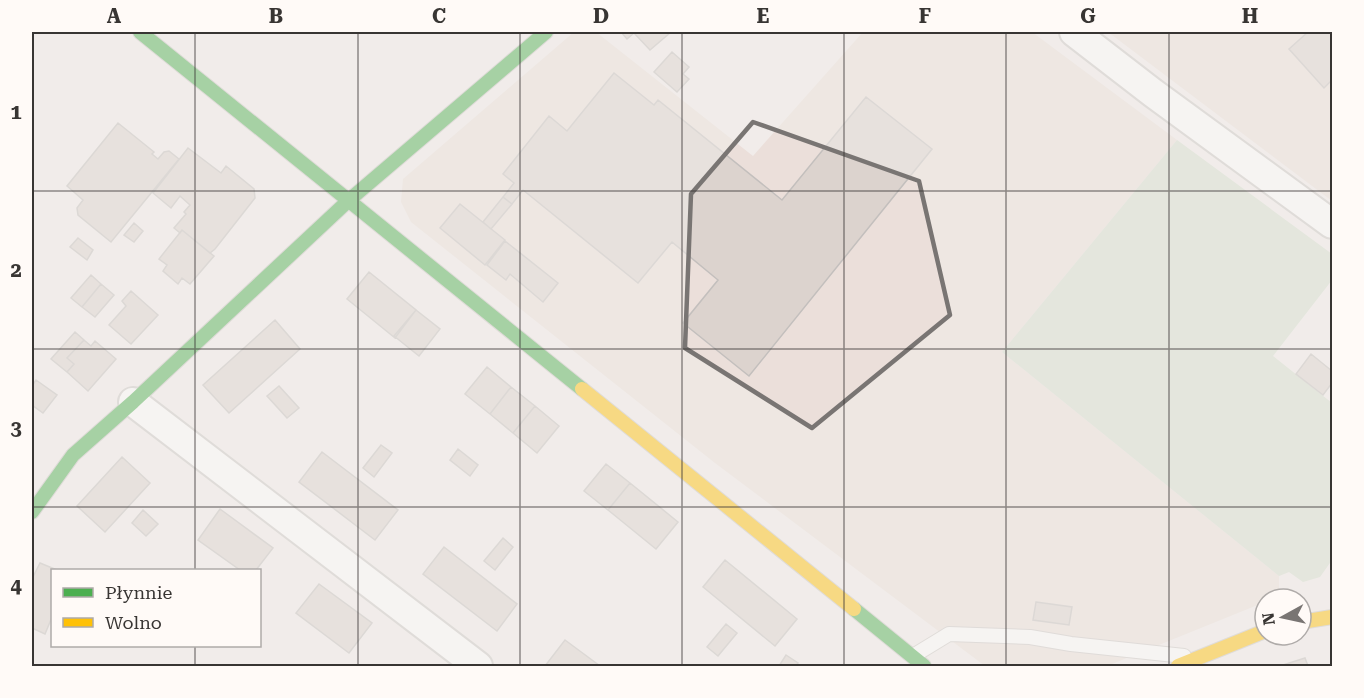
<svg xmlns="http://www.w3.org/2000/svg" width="1364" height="698" viewBox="0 0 1364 698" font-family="'Roboto Serif',serif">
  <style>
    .built { fill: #ebdfda }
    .green { fill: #d4ddce }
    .building { fill: #dcd3ce; stroke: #c3bfbd; stroke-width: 1.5 }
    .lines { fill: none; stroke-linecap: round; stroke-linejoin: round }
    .lane-casing { stroke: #cbc7c5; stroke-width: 16 }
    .street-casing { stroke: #cbc7c5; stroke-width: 32 }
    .fast-casing { stroke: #cbc7c5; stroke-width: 16 }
    .slow-casing { stroke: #cbc7c5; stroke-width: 16 }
    .lane { stroke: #fdfcfc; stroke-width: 14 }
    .street { stroke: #fdfcfc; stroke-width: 28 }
    .fast { stroke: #4caf50; stroke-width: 14 }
    .slow { stroke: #ffc107; stroke-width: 14 }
    .marked { fill: none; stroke: #797573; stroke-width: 4.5; stroke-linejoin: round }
    .grid { fill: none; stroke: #383533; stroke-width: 1.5; stroke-opacity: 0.55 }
    .neatline { fill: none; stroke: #383533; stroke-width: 2 }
    .grid-label { font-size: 20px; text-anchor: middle; font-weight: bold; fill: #383533 }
  </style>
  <rect width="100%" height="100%" fill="#f1ecea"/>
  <path class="built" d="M574 32H596L753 156 863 32H1032L1177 140 1002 352 1279 576V596L1265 599V602L1107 666H985L715 463 411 222 401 202 403 179Z
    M1108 32H1332V201Z"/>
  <path class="green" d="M1177 140 1332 254V280L1273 356 1332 403V560L1320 577 1303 582 1289 572 1279 576 1002 352Z"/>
  <path class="building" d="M621 32H671L650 50 634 33 627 39Z
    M1308 32H1332V80L1324 88 1289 49Z
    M672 52 689 67 683 74 689 79 677 92 654 72Z
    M614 73 654 105 658 100 782 200 866 97 932 149 749 376 683 323 718 280 672 242 638 283 523 190 512 204 503 197 514 183 503 174 549 116 567 131Z
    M118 123 154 152 152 154 158 159 164 152 169 151 179 159 111 242 78 215 77 208 83 200 67 186Z
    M188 148 221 173 226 166 254 189 255 198 215 249 210 253 182 230 180 233 174 228 186 214 184 212 190 205 180 196 171 208 153 193Z
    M503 197 512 204 491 229 483 222Z
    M460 204 505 240 485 265 440 228Z
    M134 223 143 231 134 242 124 235Z
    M182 230 214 256 190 284 182 278 178 284 163 271 167 265 159 259Z
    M78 238 93 250 87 260 70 247Z
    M505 241 558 283 543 302 510 274 506 280 487 265Z
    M369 272 416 310 395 338 347 299Z
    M91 275 101 284 82 307 71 298Z
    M101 284 114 295 95 317 82 307Z
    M131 291 158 315 131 344 109 325 126 306 122 301Z
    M416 310 440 329 419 356 394 336Z
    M275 320 300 349 229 413 203 385Z
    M75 332 84 340 67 358 74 364 67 372 51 359Z
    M84 340 91 346 95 341 116 359 88 391 67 372 74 364 67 358Z
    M1311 354 1332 371V383L1323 395 1296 374Z
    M487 367 511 387 490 414 465 394Z
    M36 380 57 395 43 413 32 405V386Z
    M279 386 299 408 287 418 267 396Z
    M511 387 535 406 513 433 490 414Z
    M535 406 559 426 537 453 513 433Z
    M381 445 392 453 374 477 363 468Z
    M458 449 478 465 470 476 450 460Z
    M322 452 398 510 375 540 299 482Z
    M122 457 150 483 105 532 77 506Z
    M606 464 630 483 608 510 584 491Z
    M630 483 678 522 656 549 608 510Z
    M220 509 273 548 256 570H240L198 540Z
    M143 510 158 524 146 536 132 523Z
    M503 538 513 547 495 570 484 561Z
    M444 547 517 604 497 631 423 574Z
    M725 560 797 619 775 646 703 587Z
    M40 563 57 570H52V617L45 634 32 628V579Z
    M319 584 372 623 349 653 296 613Z
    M1036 602 1072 607 1069 625 1033 620Z
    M726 624 737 633 718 656 707 647Z
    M565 640 600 666H545Z
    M786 655 798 663 796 666H779Z
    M1305 658 1308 666H1280Z"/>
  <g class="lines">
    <defs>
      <path id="lane" d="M913 656 949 634 1030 637 1071 644 1184 656"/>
      <path id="street" d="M1074 32 1153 93 1332 224
        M133 402 478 666"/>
      <path id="fast" d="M140 32 582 389
        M32 512 73 455 133 402 348 201 546 32
        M854 609 924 666"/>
      <path id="slow" d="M582 389 854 609
        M1301 622 1332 617
        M1178 666 1265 631"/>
    </defs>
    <use href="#lane" class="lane-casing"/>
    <use href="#street" class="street-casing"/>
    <use href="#fast" class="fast-casing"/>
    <use href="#slow" class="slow-casing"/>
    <use href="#lane" class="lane"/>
    <use href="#street" class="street"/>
    <use href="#fast" class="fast"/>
    <use href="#slow" class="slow"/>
  </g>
  <path d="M0 0H1364V698H0ZM753 122 919 181 950 315 812 428 685 348 691 194Z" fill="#f1ecea" fill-opacity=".55" fill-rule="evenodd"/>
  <path class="marked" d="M753 122 919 181 950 315 812 428 685 348 691 194Z"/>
  <path class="grid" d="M195 32V570M358 32V666M520 32V666M682 32V666M844 32V666M1006 32V666M1169 32V666M32 191H1332M32 349H1332M32 507H1332M195 646V666"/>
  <rect width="1364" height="698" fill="none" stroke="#fffaf7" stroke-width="66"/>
  <rect x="51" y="569" width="210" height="78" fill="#fffaf7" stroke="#afaba9" stroke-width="1.5"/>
  <rect x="63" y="588" width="30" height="9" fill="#4caf50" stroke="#afaba9" stroke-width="1.5"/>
  <text x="105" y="599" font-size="18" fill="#383533">Płynnie</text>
  <rect x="63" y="618" width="30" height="9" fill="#ffc107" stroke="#afaba9" stroke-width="1.5"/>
  <text x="105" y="629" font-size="18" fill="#383533">Wolno</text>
  <g transform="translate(1283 617) rotate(262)"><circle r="28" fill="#fffaf7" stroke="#afaba9" stroke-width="1.5"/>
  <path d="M0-4.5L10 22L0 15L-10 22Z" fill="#797573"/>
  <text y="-9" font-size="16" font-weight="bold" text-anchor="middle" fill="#383533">N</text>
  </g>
  <rect x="33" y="33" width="1298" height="632" class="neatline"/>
  <g class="grid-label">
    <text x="114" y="23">A</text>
    <text x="276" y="23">B</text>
    <text x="439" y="23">C</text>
    <text x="601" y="23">D</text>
    <text x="763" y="23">E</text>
    <text x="925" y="23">F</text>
    <text x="1088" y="23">G</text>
    <text x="1250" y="23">H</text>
    <text x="16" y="119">1</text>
    <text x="16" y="277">2</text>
    <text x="16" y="435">3</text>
    <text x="16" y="593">4</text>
  </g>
</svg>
